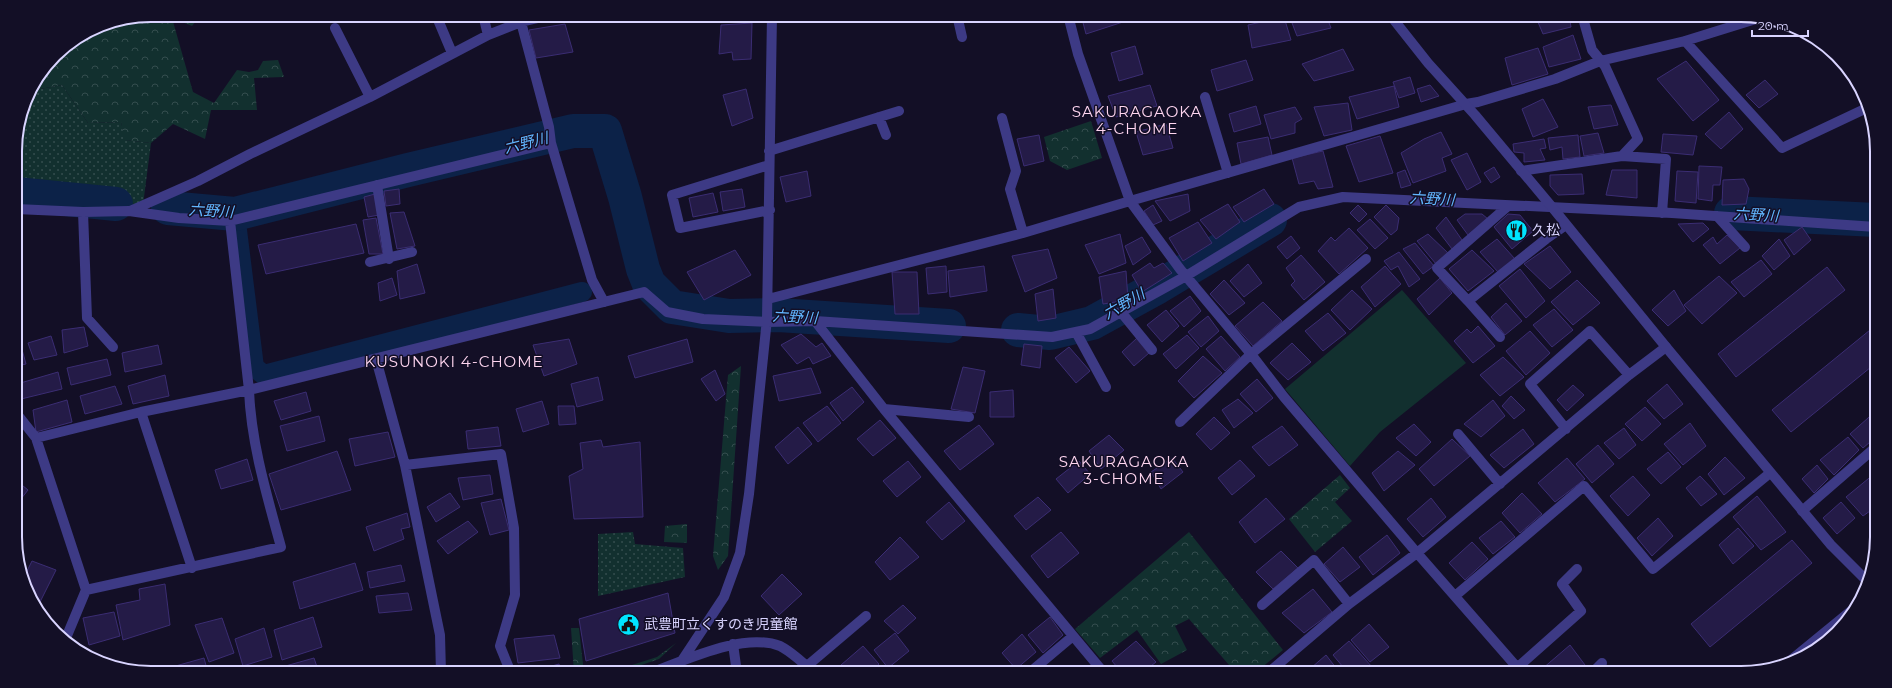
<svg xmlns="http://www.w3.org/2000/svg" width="1892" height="688" viewBox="0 0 1892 688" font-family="Montserrat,'Noto Sans JP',sans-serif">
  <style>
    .grass { fill: #12302f }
    .forest { fill: url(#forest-crowns) }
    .park { fill: url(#park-dots) }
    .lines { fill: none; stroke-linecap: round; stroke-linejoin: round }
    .canal { stroke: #0c2248; stroke-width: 20 }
    .river { stroke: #0c2248; stroke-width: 34 }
    .building { fill: #241b47; stroke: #3b2d73 }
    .minor { stroke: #3d3a85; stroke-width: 10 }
    .tertiary { stroke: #3d3a85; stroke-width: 10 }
    .labels { text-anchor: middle; stroke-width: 3; stroke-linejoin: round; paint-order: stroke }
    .poi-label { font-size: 14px; fill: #d9d4ff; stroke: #130f26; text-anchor: start }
    .neighbourhood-label { font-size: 15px; letter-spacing: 1px; fill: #ffd6f0; stroke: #130f26 }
    .water-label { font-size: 15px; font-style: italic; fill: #62b6ff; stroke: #130f26 }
    .rim { fill: none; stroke: #d9d4ff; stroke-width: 2 }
  </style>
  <defs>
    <pattern id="forest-crowns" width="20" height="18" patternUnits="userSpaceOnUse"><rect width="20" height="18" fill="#12302f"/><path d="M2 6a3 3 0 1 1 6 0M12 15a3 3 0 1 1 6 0" fill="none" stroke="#344d4e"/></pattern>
    <pattern id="park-dots" width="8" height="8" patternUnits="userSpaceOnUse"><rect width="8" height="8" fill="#12302f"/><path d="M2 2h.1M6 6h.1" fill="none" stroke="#344d4e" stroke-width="1.8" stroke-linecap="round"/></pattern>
  </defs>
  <rect width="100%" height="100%" fill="#130f26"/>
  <path class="grass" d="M1402 290 1466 363 1380 432 1350 466 1285 389Z"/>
  <path class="forest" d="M151 15H201L192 26 172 18 193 92 214 103 237 70 249 72 258 70 263 61 278 60 284 77 254 78 257 110H211L205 139 173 124 151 143 124 140 121 122 88 123 62 85 29 91 61 49 99 25Z
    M1091 121 1102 158 1067 170 1050 161 1044 137Z
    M741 366 728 556 718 570 713 556 728 375Z
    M1340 475 1350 488 1335 502 1352 521 1315 552 1289 519Z
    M687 524V543L664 542 665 526Z
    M1189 532 1283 650 1255 673H1236L1189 619 1175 626 1187 650 1161 664 1137 630 1100 658 1075 629Z
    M571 628H579L584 673H574Z
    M676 643 659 659 618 673H607L657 657Z"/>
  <path class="park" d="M62 85 88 123 121 122 125 140 151 143 143 205 16 193 15 142 29 91Z
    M633 532 635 544 683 548 685 577 598 596V534Z"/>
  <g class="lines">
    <path class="canal" d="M235 214 254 367 264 375 582 292"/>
    <path class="river" d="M16 194 116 204
      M168 208 235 214 408 170 573 131H605L625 197 643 269 649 284 672 307 729 316 778 315 949 326
      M1731 213 1876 220
      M1018 330 1050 333 1092 323 1158 287 1270 220"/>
  </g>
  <path class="building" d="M718 15H754V20H718Z
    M1081 15H1125L1126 21 1086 34Z
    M1289 15H1326L1331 28 1297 36Z
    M1334 15H1358L1335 21Z
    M1535 15H1569L1571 27 1543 34Z
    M1284 17 1291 40 1252 48 1248 25Z
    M752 23 751 59 733 60 732 52 719 54 721 25Z
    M565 24 573 52 536 58 529 30Z
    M1573 35 1581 59 1549 67 1543 47Z
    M1135 46 1143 74 1119 81 1111 53Z
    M1538 48 1548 74 1512 85 1505 58Z
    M1343 49 1354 70 1314 81 1302 64Z
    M1246 60 1253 80 1217 91 1211 70Z
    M1686 61 1719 100 1693 121 1657 79Z
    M1410 77 1415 93 1399 98 1393 82Z
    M1765 80 1778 94 1759 108 1746 95Z
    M1150 85 1157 106 1116 117 1108 96Z
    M1430 85 1439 96 1421 102 1417 89Z
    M1394 86 1399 107 1357 119 1349 97Z
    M746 89 753 118 732 126 723 95Z
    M1543 99 1558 127 1533 137 1522 109Z
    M1348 103 1352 130 1324 136 1314 107Z
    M1611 105 1618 125 1594 129 1588 107Z
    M1256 106 1261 124 1234 132 1229 114Z
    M1295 107 1302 119 1295 123V133L1271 139 1264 115Z
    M1729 112 1743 129 1721 149 1705 134Z
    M1166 124 1173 148 1143 155 1136 132Z
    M1441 132 1452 154 1442 158 1446 171 1413 183 1401 153 1424 139Z
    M1598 133 1604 153 1584 156 1580 136Z
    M1663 134 1697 136 1693 155 1661 152Z
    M1039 135 1044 161 1024 166 1017 139Z
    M1578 135 1580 157 1563 159 1562 147 1550 150 1548 138Z
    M1380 136 1393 173 1359 182 1346 146Z
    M1268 137 1272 155 1241 164 1237 143Z
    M1544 139 1546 148 1540 149 1545 160 1524 162V153L1514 152 1513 144Z
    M1323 151 1333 187 1318 189 1314 181 1299 184 1292 158Z
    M1467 153 1481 182 1467 190 1451 160Z
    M1699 166 1722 167 1720 185H1713L1712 201 1698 199Z
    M1494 167 1500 177 1491 183 1484 173Z
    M1405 170 1411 185 1401 188 1397 173Z
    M1612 170H1637V198L1606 195Z
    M807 171 811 196 786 202 780 177Z
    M1677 171 1698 172 1696 203 1675 201Z
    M1582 174 1584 194 1558 195 1550 186V175Z
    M1744 179 1749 189 1746 204 1722 205 1723 180Z
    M399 189 400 204 386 206 384 191Z
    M742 189 745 207 723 211 720 192Z
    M1264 189 1274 204 1244 222 1233 207Z
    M713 193 718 212 693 217 689 198Z
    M375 194 379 215 368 217 364 197Z
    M1188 194 1190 211 1170 221 1155 201Z
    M1228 204 1240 222 1216 239 1200 220Z
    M1153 205 1162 221 1153 225 1144 211Z
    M1358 205 1367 214 1359 222 1350 213Z
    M1386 205 1399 218 1397 230 1391 235 1374 217Z
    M404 212 415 246 397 249 390 213Z
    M1465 214H1482L1488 219 1468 235 1457 220Z
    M1508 214 1520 215 1533 231 1512 249 1494 227Z
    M1446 217 1462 240 1452 249 1436 228Z
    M376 218 383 254H369L363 220Z
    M1370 219 1388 238 1375 249 1357 230Z
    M1198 222 1212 243 1183 261 1169 238Z
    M1703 223 1709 229 1693 242 1678 224Z
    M356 224 364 253 266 274 258 245Z
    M1802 227 1811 240 1794 255 1784 240Z
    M1349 228 1368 248 1339 274 1318 251 1331 237 1335 241Z
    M1120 234 1126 263 1099 274 1085 245Z
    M1428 234 1448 253 1436 264 1417 241Z
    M1727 235 1740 248 1720 264 1703 245 1713 237 1717 244Z
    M1291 236 1300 248 1287 259 1277 247Z
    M1142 237 1151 252 1133 265 1125 246Z
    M1497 239 1515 259 1498 272 1480 252Z
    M1779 239 1790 256 1774 270 1762 256Z
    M1415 243 1434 266 1423 274 1403 249Z
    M1550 246 1571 272 1550 289 1524 264Z
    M1048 249 1057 278 1025 292 1012 256Z
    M735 250 751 275 704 300 687 272Z
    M1472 250 1494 271 1468 291 1449 269Z
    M1399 252 1420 279 1409 287 1398 266 1391 270 1384 261Z
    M1301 255 1325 282 1304 300 1291 285 1295 281 1286 268Z
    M1761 260 1772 274 1744 297 1731 282Z
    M1150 263 1154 268 1163 263 1172 273 1142 292 1132 275Z
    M417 264 425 293 400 299 397 271Z
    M1248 264 1262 283 1244 297 1230 281Z
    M946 266 947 292 928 294 926 268Z
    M984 266 987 291 950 297 948 271Z
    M1385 266 1401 284 1375 307 1361 287Z
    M1827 267 1845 290 1736 377 1718 354Z
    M1520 269 1545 301 1526 318 1499 286Z
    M1126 271 1128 300 1103 304 1099 277Z
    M892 272H917L919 314H895Z
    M1719 276 1737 293 1702 324 1684 305Z
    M392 278 397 295 380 301 378 283Z
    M1440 278 1452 293 1429 315 1417 299Z
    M1224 280 1245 303 1229 315 1210 294Z
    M1577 280 1600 303 1573 325 1551 302Z
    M1053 289 1056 318 1038 321 1035 294Z
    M1352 290 1372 309 1350 330 1331 310Z
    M1674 290 1686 311 1668 326 1652 310Z
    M1190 296 1201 311 1184 327 1170 311Z
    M1263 302 1282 321 1253 346 1235 326Z
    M1506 303 1522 321 1505 335 1491 317Z
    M1554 309 1573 330 1552 347 1533 325Z
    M1166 310 1179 326 1162 342 1147 325Z
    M1328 313 1346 333 1323 351 1305 331Z
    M1208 316 1219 331 1201 347 1188 332Z
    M1478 326 1495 346 1473 363 1454 341 1467 329 1471 333Z
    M84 327 88 346 64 353 62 330Z
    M1870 330 1876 338V363L1791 432 1772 410Z
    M1530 331 1550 353 1526 375 1506 351Z
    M801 334 816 347 822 343 831 356 813 364 809 357 797 364 781 345Z
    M1187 335 1199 348 1176 369 1163 354Z
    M51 336 57 355 34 360 28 343Z
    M1221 336 1240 357 1225 371 1206 349Z
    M1137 338 1149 353 1134 366 1122 352Z
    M569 339 577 364 544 376 533 345Z
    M687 339 693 362 635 378 628 356Z
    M1292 343 1311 362 1288 380 1270 363Z
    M1024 344 1042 346 1040 368 1021 365Z
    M158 345 162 364 125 372 122 353Z
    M16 346H21L26 364 17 366Z
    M1069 347 1090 371 1076 383 1055 358Z
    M1203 356 1222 373 1194 398 1178 381Z
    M1503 357 1524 377 1500 396 1480 375Z
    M107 359 111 375 71 385 67 368Z
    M963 367 985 371 975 413 951 409Z
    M811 368 821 393 779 401 773 376Z
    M715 370 725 394 716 401 701 379Z
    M58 372 62 389 17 400V384Z
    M165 375 169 396 133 404 128 386Z
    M598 377 603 400 577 407 571 384Z
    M1257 379 1273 398 1256 412 1240 394Z
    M1667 384 1683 404 1664 419 1647 401Z
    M1573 385 1584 395 1567 411 1557 400Z
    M115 386 122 404 85 414 80 396Z
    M852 387 864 402 843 421 830 403Z
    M1013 390 1014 417H990V392Z
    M306 392 311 411 281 420 274 401Z
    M1511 396 1525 410 1514 419 1502 406Z
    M1238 399 1253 413 1234 428 1222 410Z
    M67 400 72 422 36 432 33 410Z
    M1493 400 1505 416 1481 437 1464 424Z
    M542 401 549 424 523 432 516 409Z
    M558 406H574L576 424 559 425Z
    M827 406 841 423 818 442 803 423Z
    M1645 407 1661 424 1642 441 1625 424Z
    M1877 410V436L1863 448 1850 434Z
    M319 416 325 441 287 451 280 426Z
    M1214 417 1230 433 1211 450 1196 434Z
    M880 420 896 438 873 456 857 439Z
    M1690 423 1706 446 1683 465 1664 444Z
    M1414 424 1431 442 1416 456 1396 438Z
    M979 425 994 444 960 470 944 451Z
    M1282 426 1298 445 1269 466 1252 447Z
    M498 427 501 446 468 449 466 431Z
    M798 427 812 444 788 464 775 447Z
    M1624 428 1636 445 1619 459 1604 443Z
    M1523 429 1534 444 1504 468 1490 455Z
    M388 432 395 457 355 466 349 439Z
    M1109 435 1124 450 1101 469 1089 451Z
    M1848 437 1859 450 1834 475 1820 460Z
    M1452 439 1470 456 1434 486 1419 469Z
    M601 440 603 447 640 442 643 517 574 519 569 476 583 469 580 443Z
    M1598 445 1614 464 1592 483 1576 464Z
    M337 451 351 490 281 510 269 474Z
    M1398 451 1415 465 1384 491 1372 473Z
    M1668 452 1681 467 1661 484 1647 469Z
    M1725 457 1745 478 1724 495 1708 474Z
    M1172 458 1183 472 1161 489 1151 472Z
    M1567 458 1585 479 1555 502 1538 483Z
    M247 459 253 480 221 489 215 470Z
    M1240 460 1255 476 1232 495 1218 478Z
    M908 461 921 477 897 497 883 481Z
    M1079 461 1090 474 1068 493 1056 479Z
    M1817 465 1828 479 1814 493 1802 479Z
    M1874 474 1877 477V506L1863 516 1846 497Z
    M490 475 493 494 463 500 458 478Z
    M1633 476 1650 495 1628 516 1610 496Z
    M1700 476 1717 494 1701 506 1686 488Z
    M17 481 28 490 17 504Z
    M450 493 460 507 436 522 427 507Z
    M1522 493 1542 514 1520 533 1502 513Z
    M1757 496 1786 532 1761 550 1733 517Z
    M1038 497 1051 510 1026 530 1014 516Z
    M1266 498 1285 519 1255 543 1239 522Z
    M1431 498 1446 517 1423 537 1407 519Z
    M501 499 509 530 490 535 481 503Z
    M949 502 965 521 942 540 926 522Z
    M1841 502 1855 518 1837 534 1823 518Z
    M407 513 410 527 401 529 404 539 374 551 366 527Z
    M1658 518 1673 536 1652 556 1637 538Z
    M468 521 478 532 448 554 437 541Z
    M1501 521 1515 537 1493 554 1479 538Z
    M1738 528 1754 546 1733 564 1719 545Z
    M1061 532 1079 553 1048 578 1031 556Z
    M1387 535 1400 553 1373 575 1359 557Z
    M900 537 919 557 890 580 875 562Z
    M1792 540 1812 563 1710 647 1691 624Z
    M1472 542 1488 559 1465 580 1449 563Z
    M1343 547 1360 567 1340 582 1324 564Z
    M1281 551 1298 568 1273 589 1256 572Z
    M32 561 56 570 38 606 24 577Z
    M355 563 363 590 300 609 293 582Z
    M401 565 405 581 370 588 367 572Z
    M782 574 802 594 779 615 761 596Z
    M165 584 170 625 123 640 116 605 140 600 139 589Z
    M1313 589 1332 612 1304 633 1282 613Z
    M408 593 412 610 379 613 376 596Z
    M668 593 675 633 586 661 579 619Z
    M903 605 916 618 898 634 884 621Z
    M114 612 120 636 89 645 83 618Z
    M313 617 322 647 282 660 274 630Z
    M1050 617 1063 635 1043 653 1028 635Z
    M222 618 234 653 209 662 195 625Z
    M1369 624 1389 647 1370 662 1351 640Z
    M264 628 272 657 243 666 235 639Z
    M895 633 909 651 888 668 874 650Z
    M1022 634 1036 652 1016 669 1002 653Z
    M554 635 560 658 518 663 514 639Z
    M1136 641 1156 662 1142 673H1122L1112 661Z
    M1349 641 1372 667 1364 673H1348L1333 655Z
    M1570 645 1585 665 1576 673H1545L1542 669Z
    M863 646 879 664 870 673H849L841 665Z
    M1326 655 1340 673H1315L1311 668Z
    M204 658 208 673H174L172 667Z
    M314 658 319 673H284L282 667Z
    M559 664 562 673H527Z
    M1197 666 1202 673H1189Z
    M923 667 930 673H916Z
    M503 670 504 673H487Z"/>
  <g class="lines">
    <path class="minor" d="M436 15 452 53
      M483 15 488 35
      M957 15 962 37
      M521 22 549 127 551 143 592 280 604 302
      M335 28 370 97
      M1685 41 1782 148 1869 107
      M1205 97 1228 173
      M879 117 886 135
      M1002 118 1016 171 1010 189 1023 233
      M769 151 899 111
      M1622 156 1666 159 1662 213
      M769 165 672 195 680 228 770 210
      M1521 171 1622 156 1638 139 1605 66 1592 50 1582 15
      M377 185 389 259
      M1508 206 1437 268 1468 301 1546 239 1566 225
      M16 209 83 212 129 211 179 218 230 221 249 390C251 443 267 496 281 547L86 590
      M130 211 198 181 250 154 370 97 488 35 521 22 551 15
      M83 212 87 318 113 347
      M1717 216 1745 247
      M230 221 551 143
      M370 262 412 252
      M768 299 1023 233 1130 201 1078 54 1068 15
      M1468 301 1500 337
      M1121 312 1152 350
      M815 321 884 409 1104 673
      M1076 332 1106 387
      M376 359 405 465 440 635 441 673
      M884 409 969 417
      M141 412 192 568
      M17 414 36 438 86 590 66 638
      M1180 422 1251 354 1366 259
      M1566 429 1530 384 1590 331 1629 375
      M1458 434 1500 484
      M36 438 141 412 249 390 644 292 667 312 703 319 767 322 815 321 1052 337 1090 329 1186 276 1299 207 1343 197 1672 213 1876 227
      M405 465 501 454 514 528 515 595 500 646 511 673
      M1802 511 1877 446
      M1455 596 1584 486 1653 569 1770 473
      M1262 605 1314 560 1349 604
      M733 644 737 673
      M681 662 724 597 740 553 749 494 767 319 772 15
      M807 666 866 616
      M1518 667 1581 611 1562 584 1577 569
      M650 673C686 660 743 632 780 646 790 651 806 665 814 673
      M1029 673 1073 636
      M1268 673 1349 604 1417 553 1629 375 1666 347
      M1522 673 1417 553 1284 397 1251 354 1180 269 1130 201 1466 104 1478 102 1555 79 1600 61 1685 41 1759 18
      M1592 673 1602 663"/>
    <path class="tertiary" d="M1390 15 1428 63 1475 115 1552 207 1666 347 1831 545 1869 583
      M1786 664 1858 605"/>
  </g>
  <defs>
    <symbol id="restaurant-disc" viewBox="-11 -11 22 22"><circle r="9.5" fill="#00e5ff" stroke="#130f26"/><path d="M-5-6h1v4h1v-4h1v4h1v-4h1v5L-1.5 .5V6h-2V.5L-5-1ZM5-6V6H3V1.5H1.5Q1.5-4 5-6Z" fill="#111"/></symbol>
    <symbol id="civic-disc" viewBox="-11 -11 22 22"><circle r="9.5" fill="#00e5ff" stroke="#130f26"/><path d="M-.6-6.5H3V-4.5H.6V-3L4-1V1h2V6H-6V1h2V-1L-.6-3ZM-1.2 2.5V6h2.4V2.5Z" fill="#111"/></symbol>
  </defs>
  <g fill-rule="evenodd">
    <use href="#restaurant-disc" x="1504" y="218" width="25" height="25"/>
    <use href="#civic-disc" x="616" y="612" width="25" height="25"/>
  </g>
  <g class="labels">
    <g class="poi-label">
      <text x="1532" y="235">久松</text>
      <text x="644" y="629">武豊町立くすのき児童館</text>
    </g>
    <g class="neighbourhood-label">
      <text x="1137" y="117">SAKURAGAOKA<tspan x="1137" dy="17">4-CHOME</tspan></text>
      <text x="454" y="367">KUSUNOKI 4-CHOME</text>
      <text x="1124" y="467">SAKURAGAOKA<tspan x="1124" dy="17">3-CHOME</tspan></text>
    </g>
    <g class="water-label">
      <text transform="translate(526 143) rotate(-14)" y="5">六野川</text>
      <text transform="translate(1432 199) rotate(3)" y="5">六野川</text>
      <text transform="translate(211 211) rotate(3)" y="5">六野川</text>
      <text transform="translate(1756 215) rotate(3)" y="5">六野川</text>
      <text transform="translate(1124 304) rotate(-30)" y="5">六野川</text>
      <text transform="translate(795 317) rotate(3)" y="5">六野川</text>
    </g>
  </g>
  <path d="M0 0H1892V688H0ZM151 22H1741A129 129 0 0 1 1870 151V537A129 129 0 0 1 1741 666H151A129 129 0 0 1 22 537V151A129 129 0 0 1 151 22Z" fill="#130f26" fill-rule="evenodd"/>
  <path class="rim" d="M151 22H1741A129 129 0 0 1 1870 151V537A129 129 0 0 1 1741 666H151A129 129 0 0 1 22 537V151A129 129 0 0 1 151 22Z"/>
  <path d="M1752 30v6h56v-6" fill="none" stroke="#d9d4ff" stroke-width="2"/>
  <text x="1758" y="30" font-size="12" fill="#d9d4ff" stroke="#130f26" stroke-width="3" paint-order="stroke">20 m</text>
</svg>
